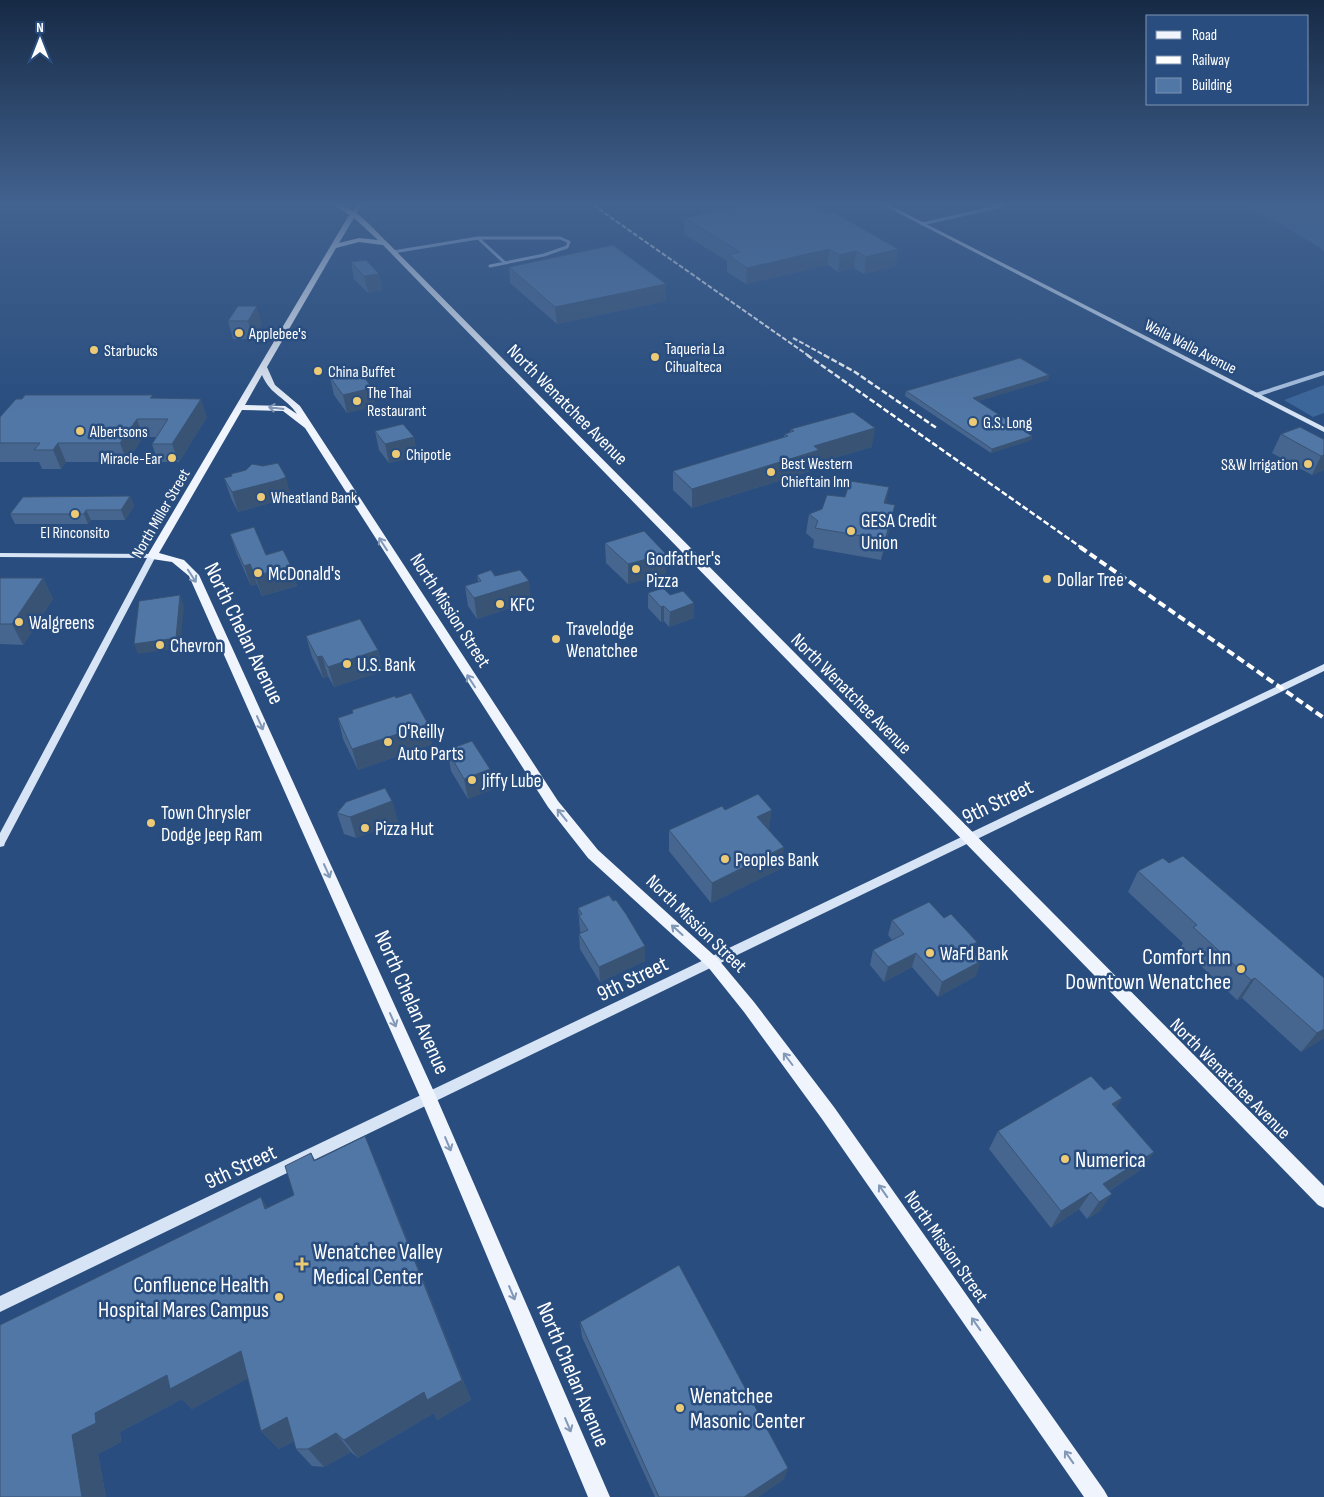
<svg xmlns="http://www.w3.org/2000/svg" width="1324" height="1497" viewBox="0 0 1324 1497" font-family="'Sofia Sans Condensed',sans-serif">
  <style>
    .green { fill: #3c679b }
    .lines { fill: none; stroke-linecap: round; stroke-linejoin: round }
    .street-far1 { stroke: #afc7e5; stroke-width: 3 }
    .street { stroke: #afc7e5; stroke-width: 4 }
    .secondary { fill: #d7e4f5; fill-rule: evenodd }
    .primary { fill: #eff4fd; fill-rule: evenodd }
    .rail-far2 { stroke: #fff; stroke-width: 2; stroke-dasharray: 5 2; stroke-linecap: butt }
    .rail-far1 { stroke: #fff; stroke-width: 2.5; stroke-dasharray: 6 2.5; stroke-linecap: butt }
    .rail { stroke: #fff; stroke-width: 4; stroke-dasharray: 8 4; stroke-linecap: butt }
    .wall { fill: #46668f }
    .shaded-wall { fill: #395374 }
    .building { fill: #5177a6; stroke: #395374 }
    .oneway { stroke: #8298b7 }
    .poi-dot { fill: #ecca76; stroke: #284d7e; stroke-width: 2 }
    .labels { text-anchor: middle; stroke-width: 5; stroke-linejoin: round; paint-order: stroke }
    .far-poi-label { font-size: 16px; fill: #fff; stroke: #284d7e; text-anchor: start }
    .far-street-label { font-size: 16px; fill: #fff; stroke: #284d7e }
    .street-label { font-size: 19px; fill: #fff; stroke: #284d7e }
    .poi-label { font-size: 19px; fill: #fff; stroke: #284d7e; text-anchor: start }
    .near-street-label { font-size: 22px; fill: #fff; stroke: #284d7e }
    .near-poi-label { font-size: 22px; fill: #fff; stroke: #284d7e; text-anchor: start }
  </style>
  <rect width="100%" height="100%" fill="#284d7e"/>
  <path class="green" d="M1247 205H1324V251L1319 247Z
    M1324 385V413L1313 417 1284 400Z"/>
  <g class="lines">
    <path class="street-far1" d="M922 224 1005 205
      M478 238 505 263
      M393 252 478 238H560L569 242 567 247 544 255 490 266"/>
    <path class="street" d="M1256 395 1324 373"/>
    <path class="secondary" d="M357 205H362L355 215H351Z
      M883 205H889L1324 427V432Z
      M0 553 152 554 156 556 5 843 4 846 0 847V833L147 558 0 557Z
      M1324 664V671L0 1312V1296Z"/>
    <path class="primary" d="M335 205C355 205 373 229 387 242L1324 1186V1208L1318 1205 383 245 359 242 336 248 267 367 275 385 300 406 558 801 598 850 718 959 754 1002 834 1107 1104 1490 1108 1497H1084L822 1119 744 1012 708 967 588 858 548 807 305 428 283 411 242 410 159 553 184 560 199 575 435 1094 610 1497H588L421 1099 189 576 172 562 152 559 147 556 349 215ZM354 218 378 240 359 238 339 243ZM262 375C271 396 286 397 297 414L285 406 245 405Z"/>
    <path class="rail-far2" d="M593 205 809 356
      M793 338 826 356"/>
    <path class="rail-far1" d="M807 355 1082 548
      M824 355 855 372 938 429"/>
    <path class="rail" d="M1080 547 1324 718"/>
  </g>
  <path class="wall" d="M745 205 896 266 864 274 854 268 838 272 828 265 746 284 727 272V261L684 234V218Z
    M351 262 379 274 382 290 368 293 354 279Z
    M509 267 666 284V301L557 324 510 283Z
    M238 306 262 324 253 339H233L228 321Z
    M1049 375 1048 380 978 401 1032 436 1031 440 991 453 905 396 906 391Z
    M330 377 376 406 347 413 334 395Z
    M0 417H207L179 462H158L152 444 156 437H143L127 462H66L61 469H42L39 462H0Z
    M791 429 872 447 817 463V469L692 508 673 490V471L784 437 785 434 790 432Z
    M375 431 414 437 417 456 389 463 379 450Z
    M1281 434 1323 439 1324 470 1312 475 1272 453Z
    M224 478 291 496 284 499 238 512 231 498Z
    M130 496 134 506 125 520H91L88 524H15L10 514Z
    M886 503 891 524 881 560 813 548 814 540 806 533 809 514Z
    M230 534 266 555 291 566 297 586 262 596 257 584 251 586 237 554Z
    M605 543 666 574 628 584 606 563Z
    M477 575 495 576 531 601 477 619 468 606 465 586 478 582Z
    M0 578H43L53 599 23 645 0 644Z
    M648 593 694 618 669 627 664 621 661 622 648 608Z
    M306 636 378 650 383 671 334 687 328 676 323 678 312 657Z
    M396 698 432 744 358 770 343 739 338 718 353 713 352 710Z
    M447 750 493 789 468 799 451 771Z
    M392 801 398 822 356 838 344 834 337 813Z
    M725 810 769 830 782 868 711 903 669 851V830Z
    M1169 863 1324 978V1038L1301 1052 1242 998 1237 1000 1181 947 1183 943 1128 892 1138 871Z
    M578 908 645 961 600 982 580 949 579 934 581 933 580 931Z
    M892 920 974 953 976 976 938 997 912 967 884 982 870 965 873 950 892 940 888 935Z
    M1104 1090 1122 1098 1116 1108 1154 1152 1142 1169 1109 1191 1100 1211 1087 1219 1079 1209 1051 1228 989 1149 998 1131Z
    M311 1153 315 1160 376 1162 471 1400 437 1420 434 1413 358 1458 351 1452 324 1467 312 1466 296 1449 294 1441 279 1449 261 1431 248 1378 192 1409 182 1399 120 1432 121 1442 98 1454 106 1497H0L268 1208 294 1195Z
    M580 1322 788 1468 784 1479 758 1497H655L582 1337Z"/>
  <path class="shaded-wall" d="M829 249 828 265 746 284 747 268Z
    M898 249 896 266 864 274 866 257Z
    M856 251 854 268 838 272 840 255Z
    M379 274 382 290 368 293 364 276Z
    M666 284V301L557 324 555 307Z
    M257 306 262 324 253 339 248 321Z
    M1049 375 1048 380 972 403 973 398Z
    M372 388 376 406 347 413 343 395Z
    M201 399 207 417 179 462 172 444Z
    M137 419 143 437 127 462 120 443Z
    M875 428 872 447 817 463V469L692 508V489L814 446Z
    M1032 436 1031 440 991 453 992 449Z
    M414 437 417 456 389 463 385 444Z
    M58 443 66 462 61 469 53 450Z
    M1324 455V470L1312 475 1321 456Z
    M286 477 291 496 284 499 238 512 232 492Z
    M889 487 886 507 884 503Z
    M130 496 134 506 125 520 121 510Z
    M895 505 891 524 881 560 885 540Z
    M86 510 91 520 88 524 84 514Z
    M666 554V574L628 584V564Z
    M250 564 257 584 251 586 244 566Z
    M291 566 297 586 262 596 255 576Z
    M43 578 53 599 23 645 12 624Z
    M529 581 531 601 477 619 474 598Z
    M180 595 184 606 180 648 138 654 134 644Z
    M694 603V618L669 627 670 612Z
    M664 606V621L661 622V607Z
    M378 650 383 671 334 687 328 667Z
    M322 656 328 676 323 678 317 657Z
    M428 724 432 744 358 770 352 749Z
    M490 769 493 789 468 799 464 779Z
    M392 801 398 822 356 838 350 817Z
    M772 810 769 830 755 837 757 817Z
    M784 847 782 868 711 903 712 883Z
    M977 942 972 957 968 947Z
    M645 946V961L600 982 599 967Z
    M916 953 912 967 884 982 888 967Z
    M981 961 976 976 938 997 942 982Z
    M1255 978 1242 998 1237 1000 1251 980Z
    M1324 1029V1038L1301 1052 1317 1033Z
    M1122 1098 1111 1117 1112 1104Z
    M365 1136 471 1400 437 1420 434 1413 358 1458 344 1440Z
    M1154 1152 1142 1169 1096 1199 1103 1184Z
    M1091 1192 1079 1209 1051 1228 1061 1211Z
    M1112 1194 1100 1211 1087 1219 1099 1202Z
    M261 1197 277 1222 265 1209Z
    M241 1351 259 1372 192 1409 182 1399 120 1432 121 1442 98 1454 106 1497H82L72 1435 95 1413 167 1375Z
    M287 1417 304 1435 279 1449 261 1431Z
    M336 1433 351 1452 324 1467 308 1449Z
    M788 1468 784 1479 758 1497H744Z"/>
  <path class="building" d="M745 205H808L812 208 816 207 828 213 833 212 898 249 866 257 856 251 840 255 829 249 747 268 728 255 740 252 684 218Z
    M613 245 666 284 555 307 509 267Z
    M366 260 379 274 364 276 351 262Z
    M238 306H257L248 321H228Z
    M1020 358 1049 375 973 398 1032 436 992 449 906 391Z
    M359 370 372 388 343 395 330 377Z
    M25 395H153L150 398 201 399 172 444H152L168 419H137L120 443H58L53 450H34L40 443H0V417L16 399H22Z
    M853 412 875 428 814 446 819 450 692 489 673 471 788 436 785 434 794 431 791 429Z
    M403 424 414 437 385 444 375 431Z
    M1300 427 1323 439H1324V455L1321 456 1281 434Z
    M278 463 286 477 279 480 232 492 224 478 232 476 231 474 246 470 252 464 263 466Z
    M850 481 889 487 884 503 895 505 885 540 815 528 818 521 809 514 822 509 827 495 845 497Z
    M130 496 121 510H86L84 514H10L23 497Z
    M254 527 266 555 283 550 291 566 255 576 250 564 244 566 230 534Z
    M644 531 666 554 628 564 605 543Z
    M491 570 495 576 520 570 529 581 474 598 465 586 481 581 477 575Z
    M0 578H43L12 624H0Z
    M663 588 670 595 683 591 694 603 670 612 664 606 661 607 648 593Z
    M180 595 176 638 134 644 139 601Z
    M360 619 378 650 328 667 322 656 317 657 306 636Z
    M411 693 428 724 352 749 338 718 353 713 352 710 395 696 396 698Z
    M472 741 490 769 464 779 447 750Z
    M385 788 392 801 350 817 337 813 346 802Z
    M758 794 772 810 757 817 784 847 712 883 669 830 722 806 725 810Z
    M1183 856 1324 978V1029L1317 1033 1255 978 1251 980 1193 927 1197 925 1138 871 1163 858 1169 863Z
    M609 895 613 901 616 900 626 914 645 946 599 967 579 934 588 930 579 916 582 914 578 908Z
    M929 902 944 918 951 914 977 942 968 947 981 961 942 982 916 953 888 967 873 950 904 934 892 920Z
    M1091 1076 1104 1090 1111 1086 1122 1098 1112 1104 1154 1152 1103 1184 1112 1194 1099 1202 1091 1192 1061 1211 998 1131Z
    M365 1136 462 1380 427 1400 424 1392 344 1440 336 1433 308 1449H296L287 1417 261 1431 241 1351 170 1389 167 1375 95 1413 96 1423 72 1435 82 1497H0V1325L261 1197 265 1209 294 1195 285 1166 311 1153 314 1161Z
    M679 1265 788 1468 744 1497H659L580 1322Z"/>
  <defs><path id="oneway-shaft" d="M-6 0H5M1.5-3L5.5 0L1.5 3" fill="none" stroke-width="1.6" stroke-linecap="round" stroke-linejoin="round" transform="scale(1.25)"/></defs>
  <g class="oneway">
    <use href="#oneway-shaft" transform="translate(276 408) rotate(-173)"/>
    <use href="#oneway-shaft" transform="translate(383 544) rotate(-123)"/>
    <use href="#oneway-shaft" transform="translate(192 576) rotate(57)"/>
    <use href="#oneway-shaft" transform="translate(471 681) rotate(-123)"/>
    <use href="#oneway-shaft" transform="translate(260 723) rotate(66)"/>
    <use href="#oneway-shaft" transform="translate(562 815) rotate(-129)"/>
    <use href="#oneway-shaft" transform="translate(327 871) rotate(66)"/>
    <use href="#oneway-shaft" transform="translate(677 930) rotate(-138)"/>
    <use href="#oneway-shaft" transform="translate(393 1020) rotate(66)"/>
    <use href="#oneway-shaft" transform="translate(788 1059) rotate(-127)"/>
    <use href="#oneway-shaft" transform="translate(448 1144) rotate(67)"/>
    <use href="#oneway-shaft" transform="translate(883 1191) rotate(-125)"/>
    <use href="#oneway-shaft" transform="translate(512 1293) rotate(67)"/>
    <use href="#oneway-shaft" transform="translate(976 1324) rotate(-125)"/>
    <use href="#oneway-shaft" transform="translate(568 1425) rotate(67)"/>
    <use href="#oneway-shaft" transform="translate(1069 1457) rotate(-125)"/>
  </g>
  <linearGradient id="sky" x2="0" y2="1"><stop stop-color="#162a45"/><stop offset="0.49" stop-color="#42628f"/><stop offset="1" stop-color="#42628f" stop-opacity="0"/></linearGradient>
  <rect width="1324" height="415" fill="url(#sky)"/>
  <g class="poi-dot">
    <circle cx="239" cy="333" r="5"/>
    <circle cx="94" cy="350" r="5"/>
    <circle cx="655" cy="357" r="5"/>
    <circle cx="318" cy="371" r="5"/>
    <circle cx="357" cy="401" r="5"/>
    <circle cx="973" cy="422" r="5"/>
    <circle cx="80" cy="431" r="5"/>
    <circle cx="396" cy="454" r="5"/>
    <circle cx="172" cy="458" r="5"/>
    <circle cx="1308" cy="464" r="5"/>
    <circle cx="771" cy="472" r="5"/>
    <circle cx="261" cy="497" r="5"/>
    <circle cx="75" cy="514" r="5"/>
    <circle cx="851" cy="531" r="5"/>
    <circle cx="636" cy="569" r="5"/>
    <circle cx="258" cy="573" r="5"/>
    <circle cx="1047" cy="579" r="5"/>
    <circle cx="500" cy="604" r="5"/>
    <circle cx="19" cy="622" r="5"/>
    <circle cx="556" cy="639" r="5"/>
    <circle cx="160" cy="645" r="5"/>
    <circle cx="347" cy="664" r="5"/>
    <circle cx="388" cy="742" r="5"/>
    <circle cx="472" cy="780" r="5"/>
    <circle cx="151" cy="823" r="5"/>
    <circle cx="365" cy="828" r="5"/>
    <circle cx="725" cy="859" r="5"/>
    <circle cx="930" cy="953" r="5"/>
    <circle cx="1241" cy="969" r="5"/>
    <circle cx="1065" cy="1159" r="5"/>
    <path d="M299.5 1256.5h5v5h5v5h-5v5h-5v-5h-5v-5h5z"/>
    <circle cx="279" cy="1297" r="5"/>
    <circle cx="680" cy="1408" r="5"/>
  </g>
  <g class="labels">
    <g class="far-poi-label">
      <text x="249" y="339">Applebee's</text>
      <text x="665" y="354">Taqueria La<tspan x="665" dy="18">Cihualteca</tspan></text>
      <text x="104" y="356">Starbucks</text>
      <text x="328" y="377">China Buffet</text>
      <text x="367" y="398">The Thai<tspan x="367" dy="18">Restaurant</tspan></text>
      <text x="983" y="428">G.S. Long</text>
      <text x="90" y="437">Albertsons</text>
      <text x="406" y="460">Chipotle</text>
      <text x="162" y="464" text-anchor="end">Miracle-Ear</text>
      <text x="781" y="469">Best Western<tspan x="781" dy="18">Chieftain Inn</tspan></text>
      <text x="1298" y="470" text-anchor="end">S&amp;W Irrigation</text>
      <text x="271" y="503">Wheatland Bank</text>
      <text x="75" y="538" text-anchor="middle">El Rinconsito</text>
    </g>
    <g class="far-street-label">
      <text transform="translate(1191 346) rotate(27)" y="6">Walla Walla Avenue</text>
      <text transform="translate(160 513) rotate(-60)" y="6">North Miller Street</text>
    </g>
    <g class="street-label">
      <text transform="translate(568 404) rotate(45)" y="7">North Wenatchee Avenue</text>
      <text transform="translate(451 610) rotate(57)" y="7">North Mission Street</text>
      <text transform="translate(852 693) rotate(45)" y="7">North Wenatchee Avenue</text>
      <text transform="translate(697 923) rotate(44)" y="7">North Mission Street</text>
      <text transform="translate(1231 1078) rotate(45)" y="7">North Wenatchee Avenue</text>
      <text transform="translate(947 1246) rotate(55)" y="7">North Mission Street</text>
    </g>
    <g class="poi-label">
      <text x="861" y="527">GESA Credit<tspan x="861" dy="22">Union</tspan></text>
      <text x="646" y="565">Godfather's<tspan x="646" dy="22">Pizza</tspan></text>
      <text x="268" y="580">McDonald's</text>
      <text x="1057" y="586">Dollar Tree</text>
      <text x="510" y="611">KFC</text>
      <text x="29" y="629">Walgreens</text>
      <text x="566" y="635">Travelodge<tspan x="566" dy="22">Wenatchee</tspan></text>
      <text x="170" y="652">Chevron</text>
      <text x="357" y="671">U.S. Bank</text>
      <text x="398" y="738">O'Reilly<tspan x="398" dy="22">Auto Parts</tspan></text>
      <text x="482" y="787">Jiffy Lube</text>
      <text x="161" y="819">Town Chrysler<tspan x="161" dy="22">Dodge Jeep Ram</tspan></text>
      <text x="375" y="835">Pizza Hut</text>
      <text x="735" y="866">Peoples Bank</text>
      <text x="940" y="960">WaFd Bank</text>
    </g>
    <g class="near-street-label">
      <text transform="translate(245 633) rotate(64)" y="8">North Chelan Avenue</text>
      <text transform="translate(997 801) rotate(-26)" y="8">9th Street</text>
      <text transform="translate(632 978) rotate(-26)" y="8">9th Street</text>
      <text transform="translate(413 1002) rotate(66)" y="8">North Chelan Avenue</text>
      <text transform="translate(240 1166) rotate(-25)" y="8">9th Street</text>
      <text transform="translate(574 1374) rotate(67)" y="8">North Chelan Avenue</text>
    </g>
    <g class="near-poi-label">
      <text x="1231" y="964" text-anchor="end">Comfort Inn<tspan x="1231" dy="25">Downtown Wenatchee</tspan></text>
      <text x="1075" y="1167">Numerica</text>
      <text x="313" y="1259">Wenatchee Valley<tspan x="313" dy="25">Medical Center</tspan></text>
      <text x="269" y="1292" text-anchor="end">Confluence Health<tspan x="269" dy="25">Hospital Mares Campus</tspan></text>
      <text x="690" y="1403">Wenatchee<tspan x="690" dy="25">Masonic Center</tspan></text>
    </g>
  </g>
  <rect x="1146" y="15" width="162" height="90" fill="#284d7e" stroke="#7e94b2"/>
  <rect x="1156" y="31" width="25" height="8" fill="#eff4fd" stroke="#7e94b2"/>
  <text x="1192" y="40" font-size="15" fill="#ffffff">Road</text>
  <rect x="1156" y="56" width="25" height="8" fill="#ffffff" stroke="#7e94b2"/>
  <text x="1192" y="65" font-size="15" fill="#ffffff">Railway</text>
  <rect x="1156" y="78" width="25" height="15" fill="#5177a6" stroke="#7e94b2"/>
  <text x="1192" y="90" font-size="15" fill="#ffffff">Building</text>
  <g transform="translate(40 40)" stroke="#284d7e" stroke-width="4" paint-order="stroke">
  <path d="M0-4L9 19L0 12L-9 19Z" fill="#ffffff"/>
  <text y="-8" font-size="14" font-weight="bold" text-anchor="middle" fill="#ffffff">N</text>
  </g>
</svg>
